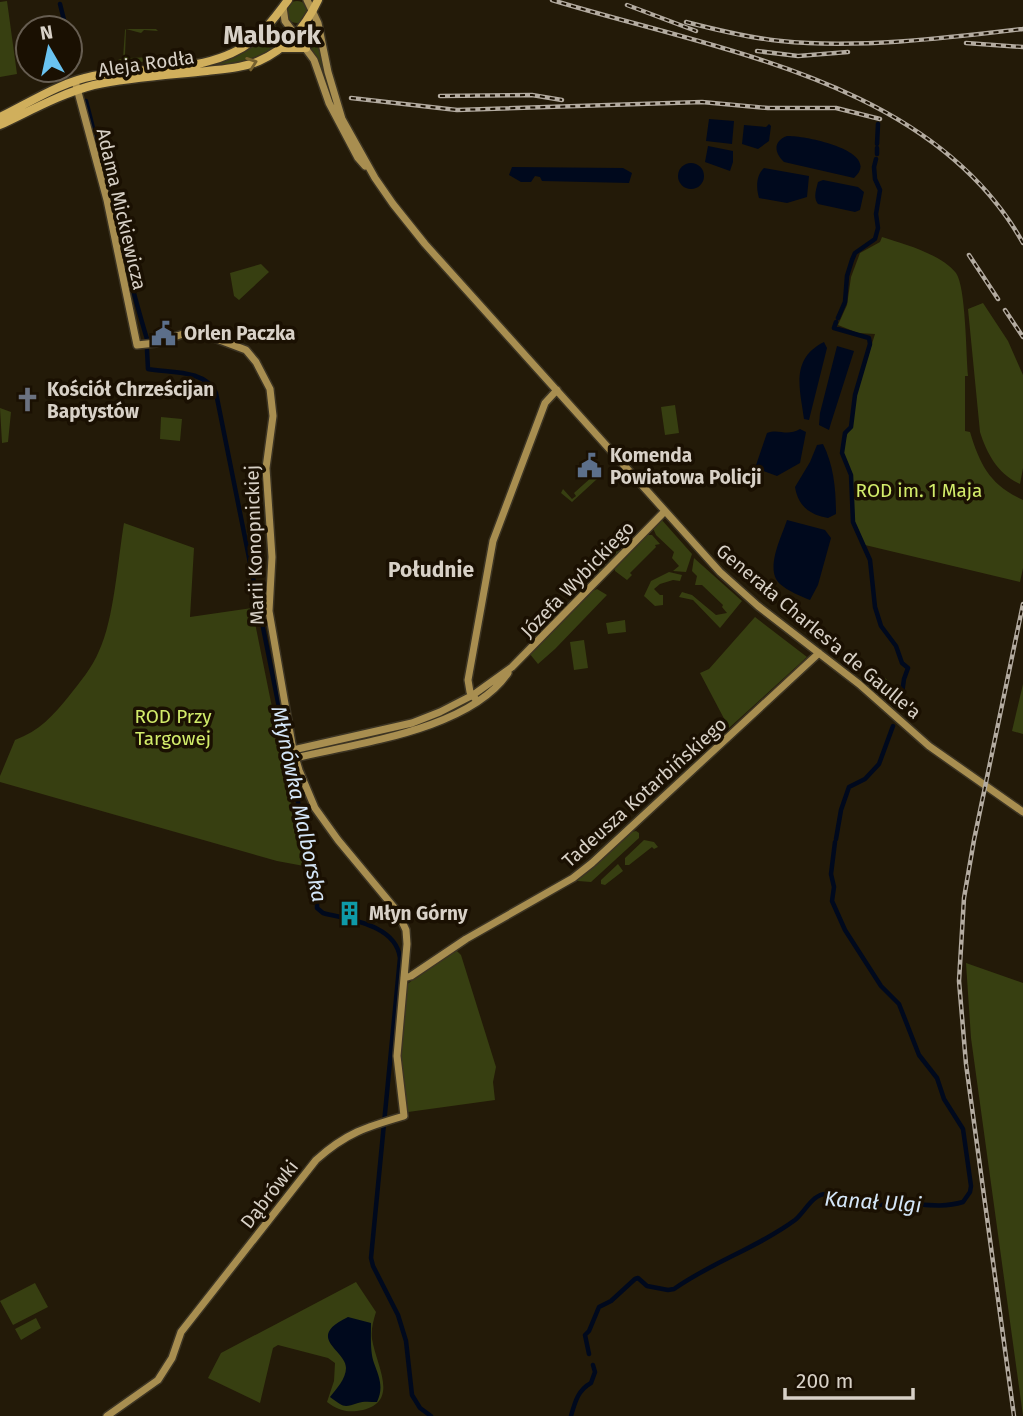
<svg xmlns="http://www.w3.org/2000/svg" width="1023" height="1416" viewBox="0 0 1023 1416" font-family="'Fira Sans',sans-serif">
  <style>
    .green { fill: #373f11 }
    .water { fill: #00091d }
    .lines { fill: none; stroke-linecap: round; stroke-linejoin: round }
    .canal { stroke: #00091d; stroke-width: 4.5 }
    .secondary-casing { stroke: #3c3423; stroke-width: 10 }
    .primary-casing { stroke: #3c3423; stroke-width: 11 }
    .secondary { stroke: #a88e50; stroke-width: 7 }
    .primary { stroke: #d0af5c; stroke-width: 8 }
    .rail-casing { stroke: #b3aba0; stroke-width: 4.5 }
    .rail { stroke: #1a1002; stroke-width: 2; stroke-dasharray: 5; stroke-linecap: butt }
    .oneway { stroke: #75602f }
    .labels { text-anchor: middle; stroke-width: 7; stroke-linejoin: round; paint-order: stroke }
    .street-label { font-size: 19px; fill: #d8d1c7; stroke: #1a1002 }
    .poi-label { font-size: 19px; font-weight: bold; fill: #d8d1c7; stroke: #1a1002; text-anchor: start }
    .park-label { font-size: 19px; fill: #d3ec6a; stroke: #1a1002 }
    .neighbourhood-label { font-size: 21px; font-weight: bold; fill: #d8d1c7; stroke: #1a1002 }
    .water-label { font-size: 21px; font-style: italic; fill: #d4e6f8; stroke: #1a1002 }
    .district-label { font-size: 26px; font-weight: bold; fill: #d8d1c7; stroke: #1a1002 }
  </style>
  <rect width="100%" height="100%" fill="#231a08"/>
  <path class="green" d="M7 1 17 74 0 77V2Z
    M286 12a11 11 0 1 1 22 0a11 11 0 1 1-22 0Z
    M273 23 287 39C244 70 209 68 157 71L213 63Z
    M314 25 324 74H323L302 39Z
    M126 29 125 55 129 58 155 57 157 59 119 66 118 60 123 58 125 30 126 29H156L158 31 144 30 141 33Z
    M882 237C904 244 941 254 956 273 966 287 966 355 968 376H965V431L970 432C980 465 990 485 1023 500V568L1020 582 865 545 854 520 852 474 843 455 842 448 852 422 856 395 875 334 858 333 838 325 847 305 851 277 860 253 880 242Z
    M261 264 269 272 239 300 234 296 230 273Z
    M983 303 1008 341 1023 375V468L1020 484C998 474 987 454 980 432L968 309Z
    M675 405 679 433 665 435 661 407Z
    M0 408 11 412 8 442 2 443Z
    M161 417 182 419 180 441 160 439Z
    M593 476 597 479 572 502 561 493 563 489 572 499 576 496 574 493Z
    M661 519 692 554 686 572 673 571 679 566 672 558 674 552 656 535 653 528Z
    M124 523 194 548 190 617 252 608 304 866 277 861 0 782V776L15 740C39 731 53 716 69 696 80 682 92 668 99 651 114 620 118 558 124 523Z
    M645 535H652L660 544 655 545 656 547 630 573 632 575 627 580 615 571 614 566Z
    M613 538 619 545 620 554 602 572H594L586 562Z
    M694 558 742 601 720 628 693 600 679 597 682 592 692 595 716 615 727 613 722 607 723 605 702 585H695L697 576 692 571Z
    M669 572 682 575 680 581 673 580 660 584 654 589 660 595H663V605L655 606 644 596 651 581Z
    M597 589 607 595 555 649 538 664 529 653 588 593Z
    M755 617 807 657 729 728 700 673 709 669Z
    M625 620 626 632 608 634 606 623Z
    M584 640 588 668 574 670 570 642Z
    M876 671 890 682V687L883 696 864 682 871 673Z
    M1023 684V734L1012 731Z
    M636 831 639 833V838L591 882 578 881V878L631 832Z
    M644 840 654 842 658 847 654 849 652 847 629 865H625V858Z
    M618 864 623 871 605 885 601 884V880Z
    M456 950 461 955 496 1067 493 1082 495 1100 408 1112 406 1109 399 1063 405 986 441 958Z
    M966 963 1023 983V1416L971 1038Z
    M356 1282 376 1312C373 1322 371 1329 372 1339 376 1365 400 1401 363 1410 348 1413 339 1411 327 1402L334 1381 335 1363 328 1358 278 1345 273 1348 260 1403 208 1378 221 1353Z
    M35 1283 48 1307 13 1325 0 1301Z
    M36 1318 41 1328 21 1340 15 1329Z"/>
  <path class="water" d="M709 119 734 121 732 144 706 141Z
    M769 124 771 126 769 141 758 149 742 144 744 125 766 127Z
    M787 136C803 135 884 151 854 178L784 162C774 153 773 141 787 136Z
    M708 146 733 151V162L730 171 705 162Z
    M678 176a13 13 0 1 1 26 0a13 13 0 1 1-26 0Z
    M512 167 623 168 632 173 629 183 542 181 540 177 535 176 531 182H521L509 175Z
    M764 168 809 176 807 197 787 203 759 198C756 188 756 175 764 168Z
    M823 180 858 187 864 192 860 210 855 212 818 204C813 198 816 190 818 182Z
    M824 342 827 348 809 420 804 419C800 389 790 359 824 342Z
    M837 346 854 351 831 423 829 430 819 425 820 413Z
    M800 429 806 432 800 463 777 476 755 468 767 433C779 428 786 437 800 429Z
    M823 444C834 466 836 490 836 514L828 518C810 515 798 506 795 487L810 462 817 445Z
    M787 520 825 530 831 538 818 585 810 600C800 596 788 591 780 584 764 570 782 536 787 520Z
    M348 1317 371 1323C371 1335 370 1352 374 1363 379 1377 384 1387 377 1402 371 1402 363 1401 358 1403 343 1408 344 1407 330 1397 336 1389 346 1379 346 1368 346 1350 304 1338 348 1317Z"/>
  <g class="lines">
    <path class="canal" d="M60 4 66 28
      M72 49 77 64
      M86 101C107 180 123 261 147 339
      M877 144 878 124
      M877 154V148
      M838 318 845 302 847 276 852 260 855 253 875 239 878 228 876 214 880 190 875 179 874 167 876 159
      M836 322 834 328 869 338 870 344 855 395 851 427 845 433 842 453 851 475 853 522 870 560 875 607 881 626 896 646 902 663 908 668 904 679 900 708
      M147 350 148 369C169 373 205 369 216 393L307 847 309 870 317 879V908L323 913C349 920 396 924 400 958L371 1258 373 1266 398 1315 406 1341 412 1395 420 1408 431 1416
      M836 839 841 810 849 787 865 779 879 764 893 726
      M589 1354 585 1335 589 1331 599 1307 611 1301 635 1279 638 1278 647 1286 668 1290 674 1289C712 1262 757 1248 795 1220 805 1212 813 1193 827 1194 840 1196 854 1204 868 1206 878 1207 885 1203 894 1203 918 1203 940 1209 963 1202L970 1192 971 1186 963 1129 944 1099 937 1078 919 1055 899 1004 881 986 845 930 832 901 834 887 831 874 835 842
      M571 1416C575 1402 578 1390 591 1383L595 1372 593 1365"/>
    <defs>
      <path id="secondary" d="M307 0 318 23 328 72 342 119 375 178 393 204 425 244 720 572 758 606 859 684 929 746 1023 812
        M283 7 285 21 314 60 329 103 358 158 365 166
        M75 81 107 200 137 345 156 343 183 334 209 336 246 350 256 362 270 389 273 416 266 468 272 557 269 611 293 750 299 770 315 808 338 840 397 911 406 930 407 944 397 1056 404 1116C366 1127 346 1133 316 1160L181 1332 172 1358 158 1380 107 1416
        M477 701 470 692 468 680 493 541 545 403 557 390
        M293 750 412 723 440 712 473 695 512 667 664 512
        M295 758C358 743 469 730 508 673
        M404 978 411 976 466 939 573 878 592 863 819 653"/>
      <path id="primary" d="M281 48H306
        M0 117C29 103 61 82 93 76 146 66 214 75 257 37 269 26 278 13 288 0
        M0 125C30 111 62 93 94 85 131 77 169 75 207 71 224 69 243 68 259 61 286 49 306 26 318 0"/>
    </defs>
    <use href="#secondary" class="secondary-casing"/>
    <use href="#primary" class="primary-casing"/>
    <use href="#secondary" class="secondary"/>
    <use href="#primary" class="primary"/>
    <defs>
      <path id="rail" d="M552 0C715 50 932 80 1023 243
        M627 5 696 31
        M686 22C717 30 749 38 781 41 856 49 947 38 1023 29
        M966 43 1023 47
        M757 51 798 56 848 52
        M440 96 532 95 562 100
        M351 98 457 110 702 102 768 108H836L880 119
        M969 255 998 299
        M1005 310 1023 337
        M1014 1416 966 1064 959 981 964 898 974 840 1023 604"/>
    </defs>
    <use href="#rail" class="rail-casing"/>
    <use href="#rail" class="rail"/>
  </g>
  <defs><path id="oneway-chevron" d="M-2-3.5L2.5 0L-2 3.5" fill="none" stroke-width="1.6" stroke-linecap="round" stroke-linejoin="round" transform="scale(1.75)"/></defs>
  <use class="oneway" href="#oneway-chevron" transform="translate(252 63) rotate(-19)"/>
  <defs>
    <symbol id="civic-bare" viewBox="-9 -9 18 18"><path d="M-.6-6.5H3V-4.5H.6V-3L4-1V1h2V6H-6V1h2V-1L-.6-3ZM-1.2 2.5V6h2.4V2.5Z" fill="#5c6f8a" stroke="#1a1002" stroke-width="2.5" paint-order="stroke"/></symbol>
    <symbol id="church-bare" viewBox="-9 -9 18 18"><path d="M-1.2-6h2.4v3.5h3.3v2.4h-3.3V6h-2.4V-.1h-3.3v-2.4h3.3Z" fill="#6b7280" stroke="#1a1002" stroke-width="2.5" paint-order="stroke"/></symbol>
    <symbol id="building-bare" viewBox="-9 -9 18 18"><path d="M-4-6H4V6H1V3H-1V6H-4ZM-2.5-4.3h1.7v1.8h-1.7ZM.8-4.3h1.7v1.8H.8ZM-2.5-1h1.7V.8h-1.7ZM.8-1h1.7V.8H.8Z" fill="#0f9aa8" stroke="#1a1002" stroke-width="2.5" paint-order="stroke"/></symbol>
  </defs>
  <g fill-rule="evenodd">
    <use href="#civic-bare" x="146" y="316" width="35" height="35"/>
    <use href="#church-bare" x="10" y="382" width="35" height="35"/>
    <use href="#civic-bare" x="572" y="448" width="35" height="35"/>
    <use href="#building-bare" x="332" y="896" width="35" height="35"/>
  </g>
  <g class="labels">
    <g class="street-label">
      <text transform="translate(146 63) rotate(-8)" y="7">Aleja Rodła</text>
      <text transform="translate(122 209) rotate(77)" y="7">Adama Mickiewicza</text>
      <text transform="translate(254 545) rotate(-92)" y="7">Marii Konopnickiej</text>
      <text transform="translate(577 579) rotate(-46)" y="7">Józefa Wybickiego</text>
      <text transform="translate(819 631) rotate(40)" y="7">Generała Charles'a de Gaulle'a</text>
      <text transform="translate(644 792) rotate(-42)" y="7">Tadeusza Kotarbińskiego</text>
      <text transform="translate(269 1194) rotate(-52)" y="7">Dąbrówki</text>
    </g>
    <g class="poi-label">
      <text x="184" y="340">Orlen Paczka</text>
      <text x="47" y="396">Kościół Chrześcijan<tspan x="47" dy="22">Baptystów</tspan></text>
      <text x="610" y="462">Komenda<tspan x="610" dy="22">Powiatowa Policji</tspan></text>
      <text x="369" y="920">Młyn Górny</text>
    </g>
    <g class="park-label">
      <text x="919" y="497">ROD im. 1 Maja</text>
      <text x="173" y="723">ROD Przy<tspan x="173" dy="22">Targowej</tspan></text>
    </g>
    <g class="neighbourhood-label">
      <text x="431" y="577">Południe</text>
    </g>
    <g class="water-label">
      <text transform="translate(299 804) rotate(78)" y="7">Młynówka Malborska</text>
      <text transform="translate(873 1202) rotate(4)" y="7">Kanał Ulgi</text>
    </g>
    <g class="district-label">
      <text x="272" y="44">Malbork</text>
    </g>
  </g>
  <g transform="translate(49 49) rotate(351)"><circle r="33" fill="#1a1002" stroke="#665d51" stroke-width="2"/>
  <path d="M0-5L12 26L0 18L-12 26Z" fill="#6ac3f1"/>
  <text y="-10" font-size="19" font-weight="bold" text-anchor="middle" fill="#d8d1c7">N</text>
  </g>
  <path d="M785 1388v10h128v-10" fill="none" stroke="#d8d1c7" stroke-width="3.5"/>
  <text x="796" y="1388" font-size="21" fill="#d8d1c7" stroke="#1a1002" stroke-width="5" paint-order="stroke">200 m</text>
</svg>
